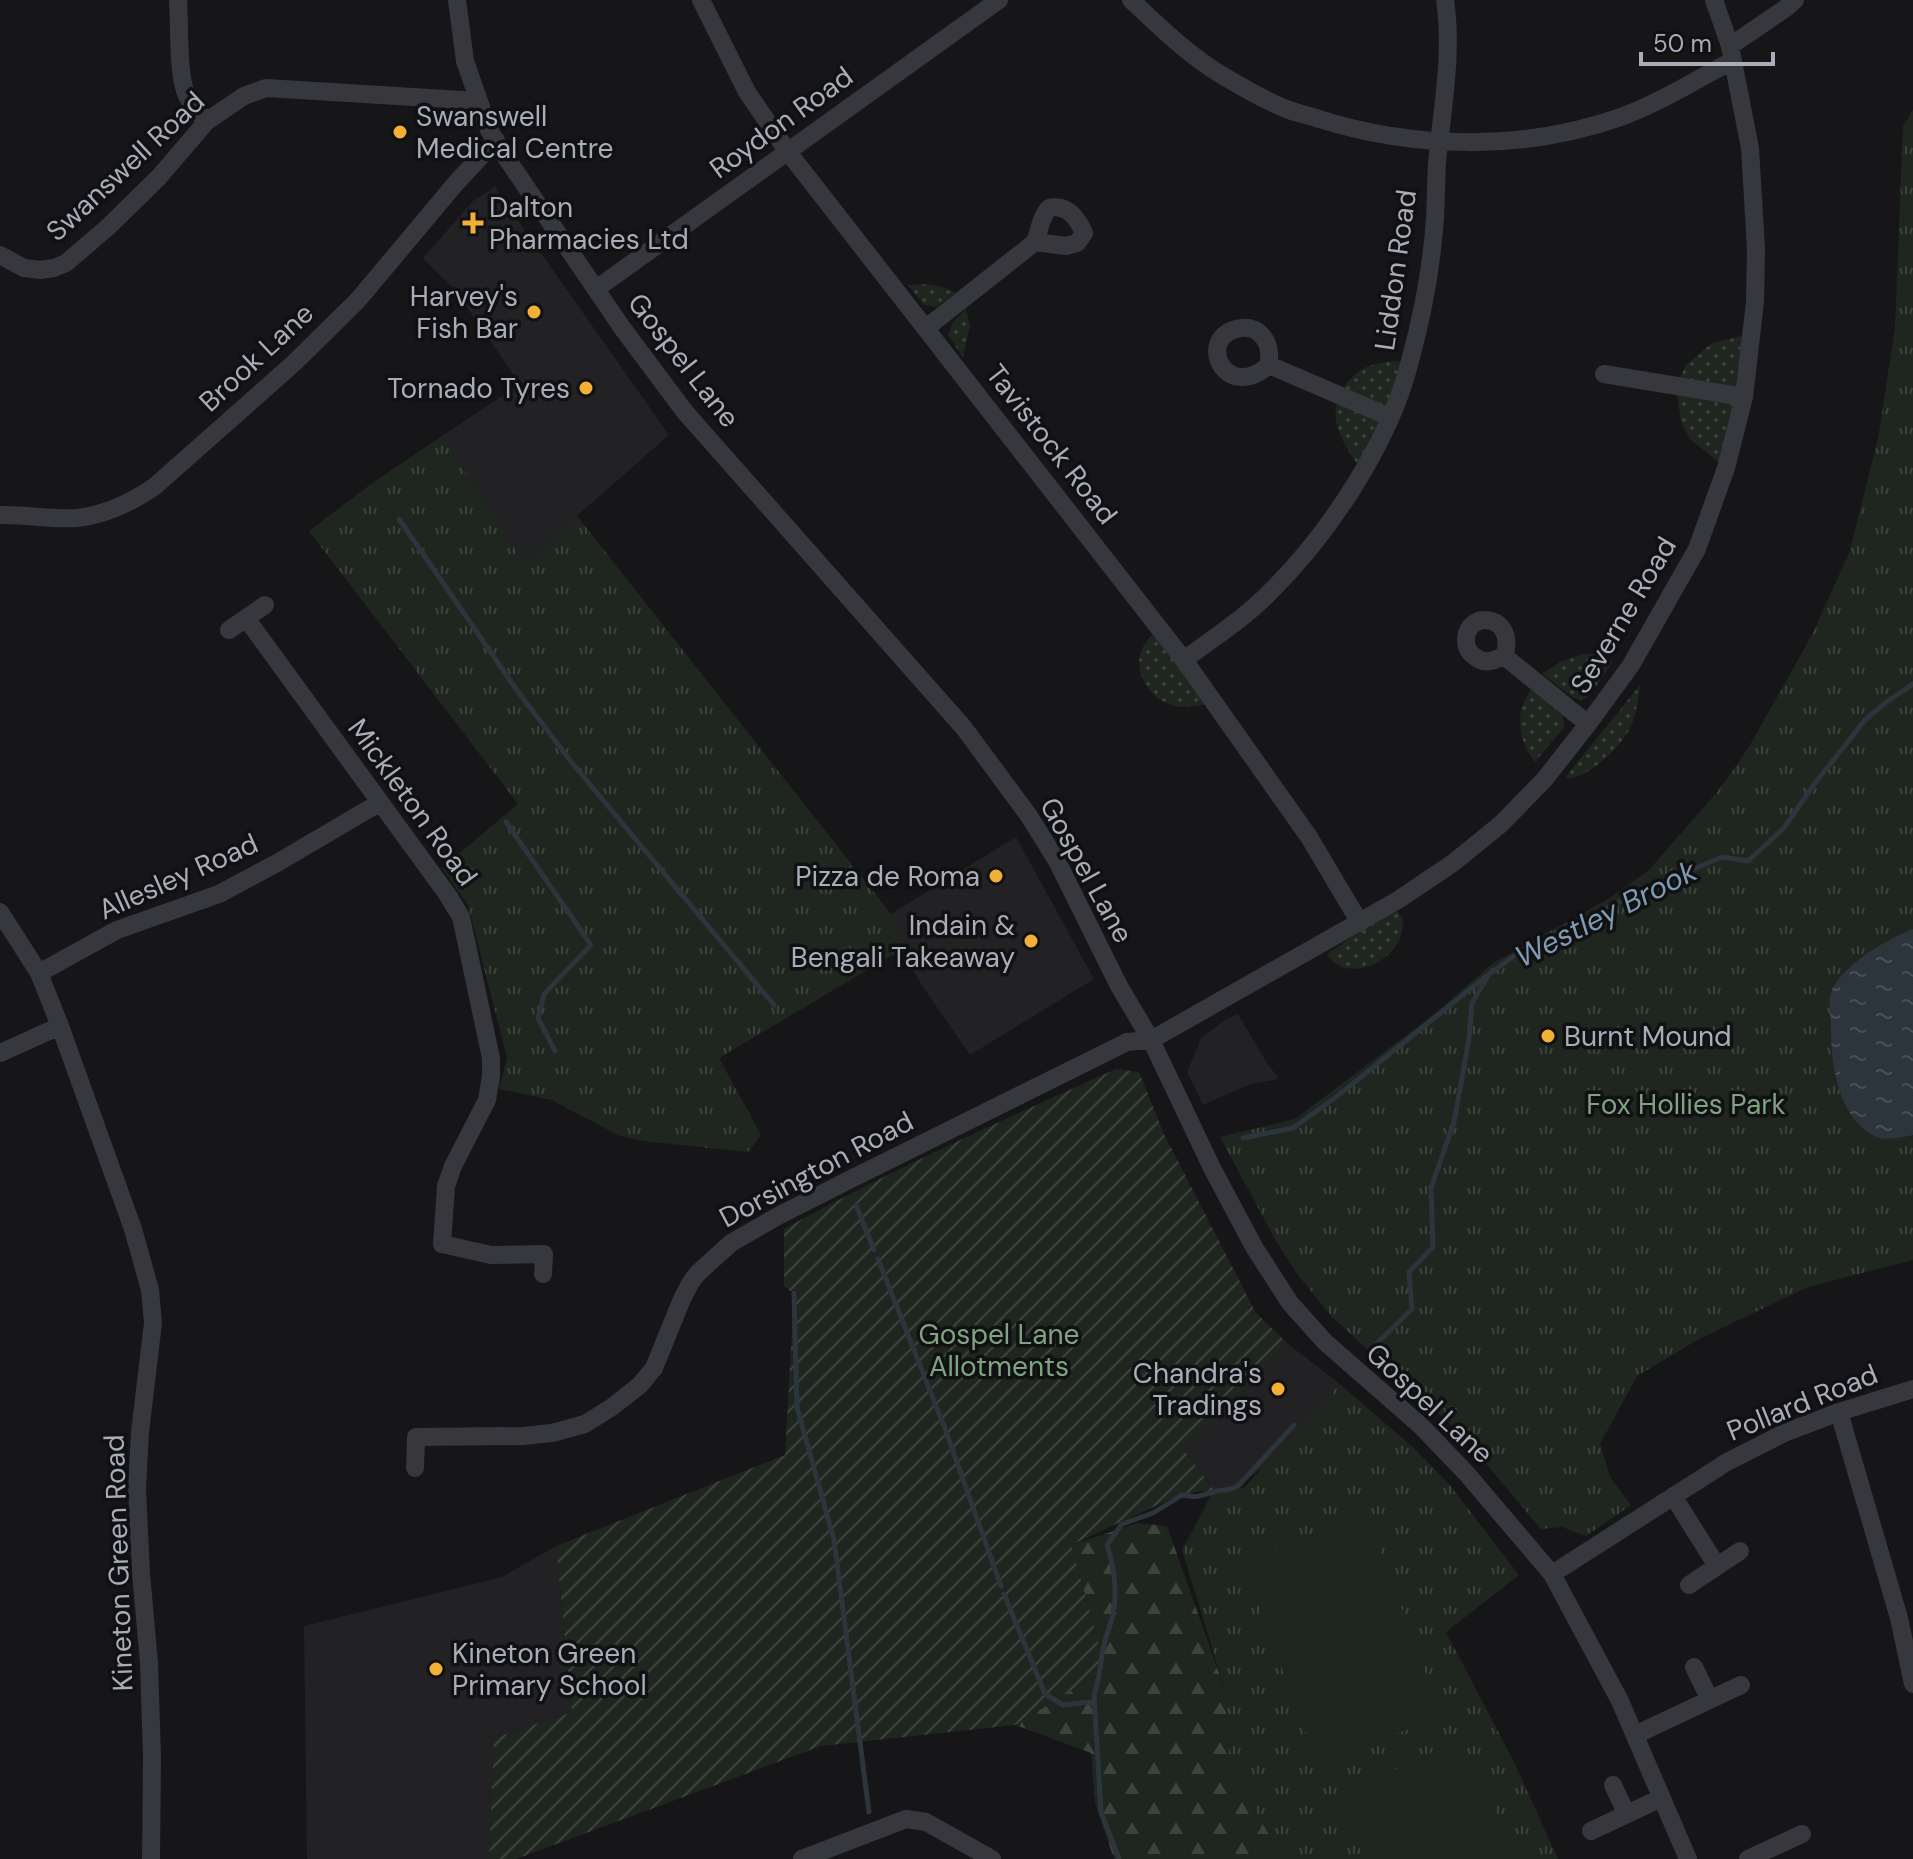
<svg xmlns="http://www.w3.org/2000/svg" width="1913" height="1859" viewBox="0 0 1913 1859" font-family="'DM Sans',sans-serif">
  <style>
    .built { fill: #222225 }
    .grass { fill: url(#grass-dots) }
    .forest { fill: url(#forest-firs) }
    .park { fill: url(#park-tufts) }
    .garden { fill: url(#garden-furrows) }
    .pitch { fill: #1e261f }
    .water { fill: url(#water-ripples) }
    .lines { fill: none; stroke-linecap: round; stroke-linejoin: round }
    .stream { stroke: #2c353c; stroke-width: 5 }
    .minor { stroke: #37383d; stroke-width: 18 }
    .poi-dot { fill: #f2b134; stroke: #111113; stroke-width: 3 }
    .labels { text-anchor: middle; stroke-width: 7; stroke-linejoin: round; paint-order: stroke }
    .poi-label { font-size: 28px; fill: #a8adb8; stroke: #111113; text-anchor: end }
    .street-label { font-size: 28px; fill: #a8adb8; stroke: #111113 }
    .park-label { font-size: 28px; fill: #7fa381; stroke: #111113 }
    .water-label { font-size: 30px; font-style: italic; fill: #7f9bb3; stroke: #111113 }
  </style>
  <defs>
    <pattern id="grass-dots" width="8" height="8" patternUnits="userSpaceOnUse" patternTransform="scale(2)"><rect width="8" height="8" fill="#1e261f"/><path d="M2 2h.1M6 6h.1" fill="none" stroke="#3c433d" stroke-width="1.8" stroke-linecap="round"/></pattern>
    <pattern id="forest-firs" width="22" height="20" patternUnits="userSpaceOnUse" patternTransform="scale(2)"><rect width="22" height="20" fill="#1e261f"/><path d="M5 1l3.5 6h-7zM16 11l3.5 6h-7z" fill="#3c433d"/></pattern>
    <pattern id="park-tufts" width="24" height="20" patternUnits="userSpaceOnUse" patternTransform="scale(2)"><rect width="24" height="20" fill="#1e261f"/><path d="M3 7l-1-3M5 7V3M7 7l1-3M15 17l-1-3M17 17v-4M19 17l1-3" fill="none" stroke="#3c433d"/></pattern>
    <pattern id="garden-furrows" width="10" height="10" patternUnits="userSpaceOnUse" patternTransform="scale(2)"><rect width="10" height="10" fill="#1e261f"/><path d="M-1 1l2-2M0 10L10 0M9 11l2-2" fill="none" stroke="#3c433d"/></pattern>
    <pattern id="water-ripples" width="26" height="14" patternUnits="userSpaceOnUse" patternTransform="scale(2)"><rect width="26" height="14" fill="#2c353c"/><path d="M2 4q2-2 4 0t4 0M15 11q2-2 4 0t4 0" fill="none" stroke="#485056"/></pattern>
  </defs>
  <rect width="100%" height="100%" fill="#161618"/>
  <path class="built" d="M496 186V189L669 435 577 516 525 566 442 436 520 384 455 290 423 258 473 201Z
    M1016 837 1094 979 970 1055 921 984 901 950 903 944 891 914Z
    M1238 1014 1267 1063 1279 1079 1251 1084 1203 1105 1187 1072 1201 1038 1225 1020Z
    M1287 1343 1340 1384 1266 1466 1235 1486 1214 1490 1184 1450 1238 1397Z
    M556 1546 572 1712 494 1738 489 1859H307L304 1626 502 1577Z"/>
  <path class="grass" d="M921 284C934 285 944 286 955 293L936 307 924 305 908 285Z
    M966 309 970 326 963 357 948 335 953 322Z
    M1746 335 1739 397 1721 464 1690 439 1681 422 1676 386 1686 365 1712 343Z
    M1410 361 1362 471C1352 456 1339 439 1336 420 1333 396 1350 372 1372 365 1384 361 1398 361 1410 361Z
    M1159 627 1214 703C1204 704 1193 707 1182 707 1155 706 1129 674 1143 647 1147 640 1154 633 1159 627Z
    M1582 654H1603L1613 661 1590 695 1583 700 1574 698 1542 674 1560 662Z
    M1641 684C1638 696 1637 711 1633 722 1624 745 1591 777 1566 779V776Z
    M1533 686 1562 715 1565 726 1535 762C1522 747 1516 724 1523 704 1525 698 1530 692 1533 686Z
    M1397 911 1403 919C1402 925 1403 932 1400 938 1390 965 1344 983 1327 954L1362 930Z"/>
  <path class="forest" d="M1138 1523 1167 1526 1225 1690 1230 1766 1283 1859H1114L1095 1803 1091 1753 1015 1725 1106 1669 1071 1545Z"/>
  <path class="park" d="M1913 110V1260L1808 1287 1699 1339 1637 1376 1600 1444 1610 1477 1631 1505 1586 1536 1562 1527 1541 1529 1460 1433 1332 1317 1298 1275 1276 1241 1220 1137 1295 1119 1432 1016 1493 963 1610 898 1648 871 1717 792 1738 763 1750 745 1812 635 1849 553 1878 439 1895 328 1903 126Z
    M442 436 525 565 577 516 891 914 903 944 901 950 719 1058 761 1135 748 1152 644 1141 620 1136 552 1100 499 1089 507 1058 468 905 442 868 518 804 309 531 371 484Z
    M1340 1384 1415 1449 1449 1484 1519 1575 1446 1632 1515 1764 1558 1859H1283L1230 1766 1225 1690 1182 1550 1214 1490 1235 1486 1243 1489Z"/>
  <path class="garden" d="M1116 1069 1139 1072 1164 1134 1256 1313 1287 1343 1238 1397 1184 1450 1214 1490 1181 1494 1071 1545 1106 1669 1015 1725 821 1746 516 1859H489L494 1738 572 1712 556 1546 785 1455 794 1294 784 1286V1229C892 1170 1004 1119 1116 1069Z"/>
  <path class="pitch" d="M1367 1515 1442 1717 1317 1763 1242 1561Z
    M1461 1739 1517 1859H1365L1336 1797Z"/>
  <path class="water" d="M1913 929V1135C1903 1137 1886 1141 1877 1137 1839 1121 1831 1064 1831 1029 1831 1018 1828 1002 1831 992 1842 965 1887 939 1913 929Z"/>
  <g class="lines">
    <path class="stream" d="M399 519 516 689 572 763 774 1005
      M506 822 591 945 544 994 538 1018 555 1051
      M1243 1138 1293 1128 1340 1094 1485 977
      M856 1205 874 1250
      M878 1259 944 1426 1001 1586
      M794 1293 797 1407 834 1540 869 1812
      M1370 1350 1412 1309 1409 1272 1433 1247 1431 1188 1454 1122 1469 1039 1472 1003 1489 974 1514 956 1566 927 1650 888 1722 857 1748 861 1784 828 1812 787 1865 720 1885 703 1913 684
      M1004 1594 1045 1694 1063 1705 1090 1702 1095 1704
      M1119 1859 1101 1812 1094 1695C1100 1679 1100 1662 1104 1645 1106 1635 1111 1625 1113 1614 1118 1590 1114 1567 1107 1545L1122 1524 1153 1513 1182 1495C1199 1498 1198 1496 1214 1492 1226 1488 1226 1493 1239 1485L1294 1425"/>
    <path class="minor" d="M178 0C180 26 177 74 187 96 192 106 198 113 207 121
      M457 0 465 61 489 130 505 156 623 329 685 412 964 728 1029 816 1057 861 1119 986 1151 1040 1212 1168 1254 1247 1290 1303 1325 1342 1421 1426 1467 1474 1552 1574 1620 1701 1688 1859
      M701 0 747 92 788 152 1184 660 1309 837 1360 923
      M1131 0C1159 26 1187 54 1220 74 1240 86 1262 99 1284 108 1295 113 1308 115 1319 119 1415 149 1522 151 1618 118 1658 104 1695 80 1732 61
      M1730 46 1786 8 1795 0
      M0 255 24 268 40 270 54 268 66 263 108 227 159 177 207 121 244 96 266 88 479 101
      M596 289 999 0
      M926 328 1035 242C1040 230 1040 218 1049 208 1067 204 1077 217 1084 233L1077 243 1066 246 1035 242
      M1269 365C1270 351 1269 340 1257 331 1250 327 1241 327 1233 330 1197 344 1228 402 1269 365L1390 417
      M1604 374 1744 397
      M0 515C25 514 53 520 77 518 104 515 132 502 154 487L294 363 358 300 456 183 496 140
      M246 618 447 894 461 917 491 1058V1076L487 1100 453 1166 446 1186 442 1244 491 1255 544 1254 543 1274
      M229 630 265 605
      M1504 656C1518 616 1468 608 1466 639 1466 647 1468 652 1474 656 1484 665 1493 661 1504 656L1588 724
      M1184 660C1213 638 1245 618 1270 592 1329 534 1390 442 1410 361 1422 317 1432 263 1435 218 1436 200 1436 181 1437 163 1442 110 1453 53 1445 0
      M0 912 39 973 60 1026 133 1229 150 1290 153 1323 140 1432 137 1488 141 1573 149 1663 152 1757 151 1859
      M39 973 117 930 219 894 277 863 379 803
      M0 1053 60 1026
      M1839 1412 1899 1618 1913 1684
      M415 1468 416 1437 523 1436 552 1433 585 1424 612 1407 640 1385 654 1368 682 1299 691 1282 698 1273 731 1243 778 1216 853 1178 1127 1042 1151 1040 1398 900 1453 863 1501 824 1544 780 1588 724 1631 665 1697 549 1726 468 1744 397 1755 302 1756 249 1750 148 1730 46 1714 0
      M1673 1496 1717 1566
      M1552 1574 1727 1462 1784 1433 1839 1412 1913 1389
      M1689 1585 1740 1551
      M1694 1667 1710 1700
      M1635 1735 1741 1685
      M1613 1785 1626 1813
      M1591 1831 1661 1798
      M802 1859 906 1819 926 1822 992 1859
      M1748 1859 1802 1834"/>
  </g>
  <g class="poi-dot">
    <circle cx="400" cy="132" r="8"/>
    <path d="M469 211h8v8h8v8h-8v8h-8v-8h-8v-8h8z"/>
    <circle cx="534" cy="312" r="8"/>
    <circle cx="586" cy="388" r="8"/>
    <circle cx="996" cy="876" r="8"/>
    <circle cx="1031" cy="941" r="8"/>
    <circle cx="1548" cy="1036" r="8"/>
    <circle cx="1278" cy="1389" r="8"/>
    <circle cx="436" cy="1669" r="8"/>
  </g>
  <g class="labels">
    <g class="poi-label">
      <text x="416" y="126" text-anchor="start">Swanswell<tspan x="416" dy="32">Medical Centre</tspan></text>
      <text x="489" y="217" text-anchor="start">Dalton<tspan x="489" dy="32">Pharmacies Ltd</tspan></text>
      <text x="518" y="306">Harvey's<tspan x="518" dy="32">Fish Bar</tspan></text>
      <text x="570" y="398">Tornado Tyres</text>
      <text x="980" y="886">Pizza de Roma</text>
      <text x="1015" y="935">Indain &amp;<tspan x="1015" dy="32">Bengali Takeaway</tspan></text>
      <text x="1564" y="1046" text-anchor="start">Burnt Mound</text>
      <text x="1262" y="1383">Chandra's<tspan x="1262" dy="32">Tradings</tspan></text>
      <text x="452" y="1663" text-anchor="start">Kineton Green<tspan x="452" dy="32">Primary School</tspan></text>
    </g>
    <g class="street-label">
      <text transform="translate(781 122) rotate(-36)" y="10">Roydon Road</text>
      <text transform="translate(125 166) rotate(-43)" y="10">Swanswell Road</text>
      <text transform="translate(1395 270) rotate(-82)" y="10">Liddon Road</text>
      <text transform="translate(256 357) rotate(-43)" y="10">Brook Lane</text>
      <text transform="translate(684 360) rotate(52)" y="10">Gospel Lane</text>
      <text transform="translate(1052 444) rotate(52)" y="10">Tavistock Road</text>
      <text transform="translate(1623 615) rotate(-59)" y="10">Severne Road</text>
      <text transform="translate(413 802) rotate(54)" y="10">Mickleton Road</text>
      <text transform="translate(1087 870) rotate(61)" y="10">Gospel Lane</text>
      <text transform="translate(178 876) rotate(-24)" y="10">Allesley Road</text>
      <text transform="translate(816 1169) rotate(-28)" y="10">Dorsington Road</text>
      <text transform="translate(1802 1402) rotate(-22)" y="10">Pollard Road</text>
      <text transform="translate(1430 1403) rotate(43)" y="10">Gospel Lane</text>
      <text transform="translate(118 1563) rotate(-92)" y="10">Kineton Green Road</text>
    </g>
    <g class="park-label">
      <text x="1686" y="1114">Fox Hollies Park</text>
      <text x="999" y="1344">Gospel Lane<tspan x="999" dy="32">Allotments</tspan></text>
    </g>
    <g class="water-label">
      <text transform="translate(1606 914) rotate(-27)" y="10">Westley Brook</text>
    </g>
  </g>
  <path d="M1641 52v12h132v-12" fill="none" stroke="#a8adb8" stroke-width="4"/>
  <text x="1653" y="52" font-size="24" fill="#a8adb8" stroke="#111113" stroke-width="6" paint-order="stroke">50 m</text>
</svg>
